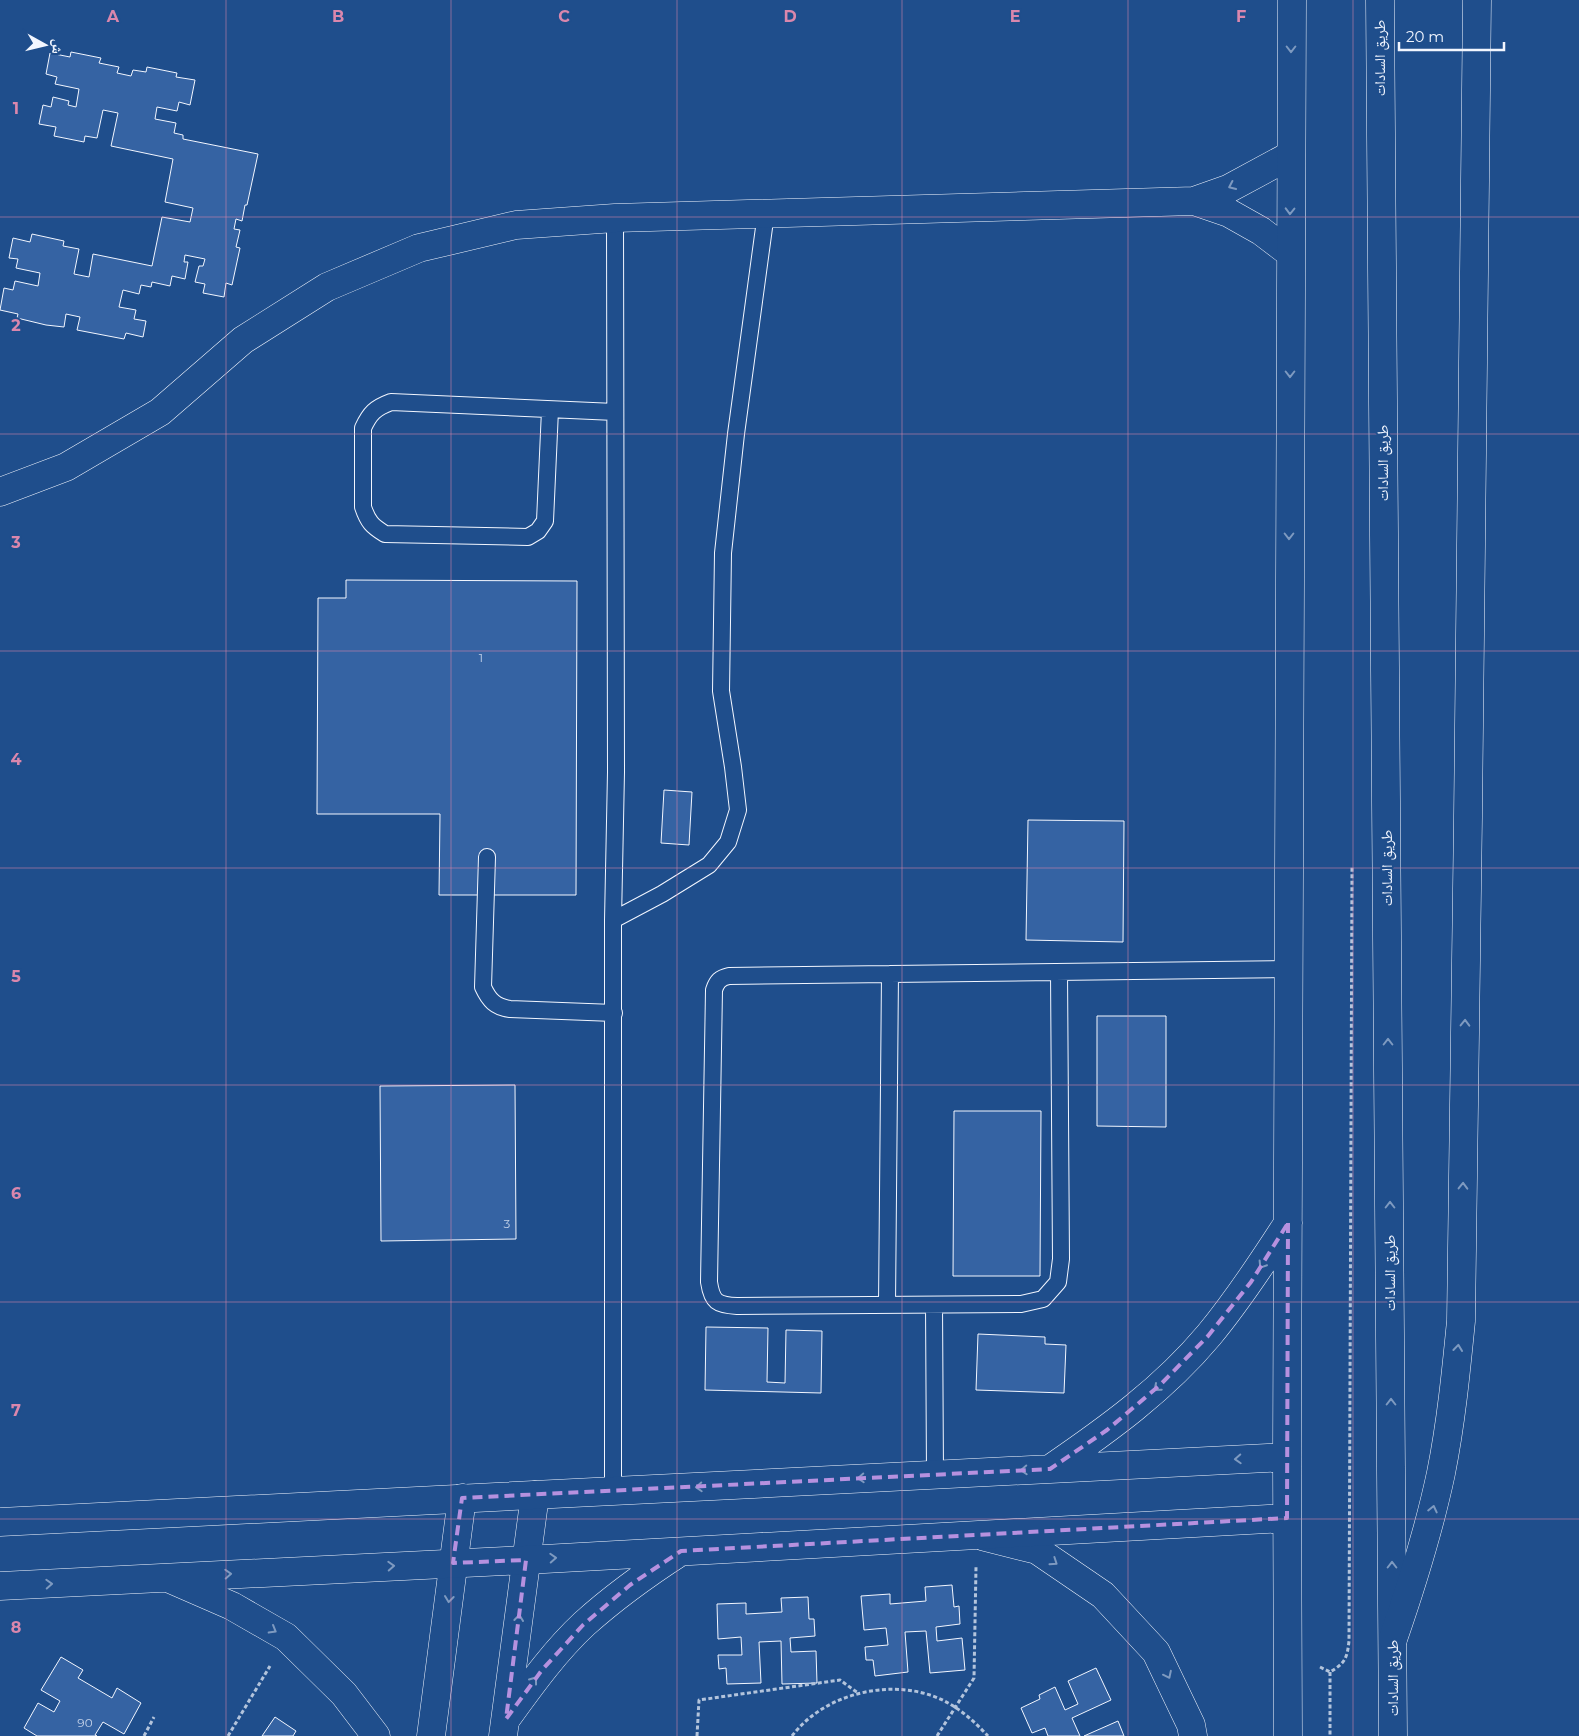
<svg xmlns="http://www.w3.org/2000/svg" width="1579" height="1736" viewBox="0 0 1579 1736" font-family="Montserrat,'Noto Naskh Arabic',sans-serif">
  <style>
    .building { fill: #3563a3; stroke: #f2f6ff }
    .lines { fill: none; stroke-linecap: round; stroke-linejoin: round }
    .lane-casing { stroke: #f2f6ff; stroke-width: 18 }
    .street-casing { stroke: #f2f6ff; stroke-width: 29 }
    .secondary-casing { stroke: #f2f6ff; stroke-width: 29 }
    .primary-casing { stroke: #f2f6ff; stroke-width: 29 }
    .path { stroke: #b3c4dc; stroke-width: 3; stroke-dasharray: 4 2.5; stroke-linecap: butt }
    .lane { stroke: #1f4e8c; stroke-width: 16 }
    .street { stroke: #1f4e8c; stroke-width: 28 }
    .secondary { stroke: #1f4e8c; stroke-width: 28 }
    .primary { stroke: #1f4e8c; stroke-width: 28 }
    .oneway { stroke: #7e9ac0 }
    .marked { fill: none; stroke: #b691df; stroke-width: 4; stroke-dasharray: 10 6; stroke-linejoin: round }
    .grid { fill: none; stroke: #da87ad; stroke-width: 1; stroke-opacity: 0.55 }
    .labels { text-anchor: middle; stroke-width: 4; stroke-linejoin: round; paint-order: stroke }
    .number-label { font-size: 12px; fill: #c3d1e8 }
    .street-label { font-size: 15px; fill: #f2f6ff; stroke: #1f4e8c }
    .grid-label { font-size: 16px; text-anchor: middle; font-weight: bold; fill: #da87ad; stroke: #1f4e8c; stroke-width: 4; stroke-linejoin: round; paint-order: stroke }
  </style>
  <rect width="100%" height="100%" fill="#1f4e8c"/>
  <path class="building" d="M71 52 101 58 99 63 119 67 117 73 131 76 133 70 146 72 147 67 177 73 176 77 195 80 190 105 179 102 177 111 157 107 155 119 176 123 174 133 183 135V139L258 154 247 205H245L242 221 236 219 234 229 240 230 236 247 240 248 232 285 226 283 224 297 203 293 205 284 195 282 199 266H203L205 259 185 255 184 262H188L185 279 172 276 170 286 152 282 151 287 141 285 139 294 123 290 119 307 136 310 134 319 146 321 143 337 126 333 124 339 77 330 80 317 66 314 64 327 46 325 17 318 18 314 0 310 4 288 13 290 15 281 38 286 40 273 16 268 18 259 9 258 13 238 30 242 32 234 64 241 63 246 79 249 74 274 89 277 93 254 152 266 162 217 190 222 193 208 165 202 173 159 111 146 118 113 103 110 97 138 85 136 84 142 54 136 56 127 39 124 43 105 51 107 53 97 69 101 68 105 76 107 79 89 55 84 57 77 46 74 50 53 70 57Z
    M346 580 577 581 576 895H439L440 814H317L318 598H346Z
    M664 790 692 792 689 845 661 843Z
    M1028 820 1124 821 1123 942 1026 940Z
    M1097 1016H1166V1127L1097 1126Z
    M515 1085 516 1239 381 1241 380 1086Z
    M954 1111H1041L1040 1276H953Z
    M706 1327 768 1328 767 1382 785 1383 786 1330 822 1331 821 1393 705 1390Z
    M978 1334 1045 1337V1344L1066 1345 1064 1393 976 1390Z
    M952 1585 954 1607 959 1606 960 1624 936 1627 937 1641 962 1638 965 1670 930 1673 926 1631 905 1632 908 1672 875 1676 873 1660H866L865 1647 888 1645 886 1628 864 1630 861 1596 890 1594V1604L926 1601 925 1587Z
    M808 1597 809 1619H814L815 1636 790 1638 791 1652 816 1651 817 1683 782 1684 781 1641 759 1642 761 1683 727 1684 726 1668 719 1669 718 1655H742L741 1637 718 1639 717 1604 746 1603V1614L782 1612 781 1598Z
    M61 1657 83 1670 78 1678 112 1698 117 1688 141 1703 124 1734 103 1722 95 1735 97 1736H37L24 1728 38 1703 54 1712 60 1701 41 1690Z
    M1096 1668 1111 1700 1072 1718 1080 1736H1048L1045 1728 1032 1733 1021 1708 1040 1699 1039 1695 1055 1687 1065 1710 1078 1704 1068 1681Z
    M275 1717 296 1731 293 1736H262Z
    M1118 1721 1124 1736H1084Z"/>
  <g class="lines">
    <defs>
      <path id="lane" d="M550 410 545 521 538 531 528 537 385 534C372 526 368 522 363 507V428C370 413 375 408 391 402L615 412
        M487 857 483 987C489 1000 495 1007 510 1009L614 1013
        M613 920 662 894 709 865 728 842 738 810 733 767 721 691 723 553 736 434 766 213
        M1059 972 1061 1259 1058 1282 1043 1299 1021 1304 737 1306C717 1305 712 1302 709 1282L714 990C717 981 720 978 729 976L1288 969
        M887 1305 890 974
        M934 1305 935 1474
        M613 1491V920L616 772 615 218"/>
      <path id="street" d="M1194 201 1229 213 1261 231 1290 253
        M0 492 66 467 160 412 243 340 327 287 419 248 516 225 615 218 1194 201 1228 189 1291 155
        M985 1537 1037 1550 1103 1595 1156 1652 1191 1725 1193 1736
        M431 1736 462 1498
        M503 1736 535 1495"/>
      <path id="secondary" d="M1380 0 1393 1736
        M1050 1469C1107 1430 1164 1389 1209 1335 1238 1300 1263 1262 1288 1223
        M0 1522 1287 1457
        M170 1579 232 1606 286 1637 344 1694 376 1736
        M0 1586 526 1560 1287 1518
        M506 1719C530 1686 554 1652 584 1624 614 1597 646 1574 680 1552
        M1288 1736 1287 1457 1292 0"/>
      <path id="primary" d="M1393 1639C1412 1584 1429 1530 1441 1473 1451 1423 1456 1372 1461 1321L1468 817 1477 0"/>
    </defs>
    <use href="#lane" class="lane-casing"/>
    <use href="#street" class="street-casing"/>
    <use href="#secondary" class="secondary-casing"/>
    <use href="#primary" class="primary-casing"/>
    <path class="path" d="M1320 1667 1330 1672C1345 1663 1347 1659 1349 1641L1352 867
      M1330 1672V1736
      M144 1736 154 1717
      M228 1736 270 1666
      M697 1736 699 1700 840 1680 858 1693
      M792 1736C823 1695 885 1679 933 1696 955 1704 972 1719 988 1736
      M937 1736 974 1678 976 1567"/>
    <use href="#lane" class="lane"/>
    <use href="#street" class="street"/>
    <use href="#secondary" class="secondary"/>
    <use href="#primary" class="primary"/>
  </g>
  <defs><path id="oneway-chevron" d="M-2-3.5L2.5 0L-2 3.5" fill="none" stroke-width="1.6" stroke-linecap="round" stroke-linejoin="round" transform="scale(1.25)"/></defs>
  <g class="oneway">
    <use href="#oneway-chevron" transform="translate(1291 49) rotate(90)"/>
    <use href="#oneway-chevron" transform="translate(1232 186) rotate(155)"/>
    <use href="#oneway-chevron" transform="translate(1290 211) rotate(91)"/>
    <use href="#oneway-chevron" transform="translate(1290 374) rotate(90)"/>
    <use href="#oneway-chevron" transform="translate(1289 536) rotate(90)"/>
    <use href="#oneway-chevron" transform="translate(1465 1023) rotate(-89)"/>
    <use href="#oneway-chevron" transform="translate(1388 1042) rotate(-90)"/>
    <use href="#oneway-chevron" transform="translate(1463 1186) rotate(-89)"/>
    <use href="#oneway-chevron" transform="translate(1390 1205) rotate(-90)"/>
    <use href="#oneway-chevron" transform="translate(1262 1265) rotate(122)"/>
    <use href="#oneway-chevron" transform="translate(1458 1348) rotate(-84)"/>
    <use href="#oneway-chevron" transform="translate(1157 1388) rotate(139)"/>
    <use href="#oneway-chevron" transform="translate(1391 1402) rotate(-90)"/>
    <use href="#oneway-chevron" transform="translate(1238 1459) rotate(177)"/>
    <use href="#oneway-chevron" transform="translate(1024 1470) rotate(177)"/>
    <use href="#oneway-chevron" transform="translate(861 1478) rotate(177)"/>
    <use href="#oneway-chevron" transform="translate(699 1487) rotate(177)"/>
    <use href="#oneway-chevron" transform="translate(1433 1509) rotate(-77)"/>
    <use href="#oneway-chevron" transform="translate(553 1558) rotate(-3)"/>
    <use href="#oneway-chevron" transform="translate(1054 1562) rotate(34)"/>
    <use href="#oneway-chevron" transform="translate(1392 1565) rotate(-90)"/>
    <use href="#oneway-chevron" transform="translate(391 1566) rotate(-3)"/>
    <use href="#oneway-chevron" transform="translate(228 1574) rotate(-3)"/>
    <use href="#oneway-chevron" transform="translate(49 1584) rotate(-3)"/>
    <use href="#oneway-chevron" transform="translate(449 1599) rotate(97)"/>
    <use href="#oneway-chevron" transform="translate(519 1618) rotate(-83)"/>
    <use href="#oneway-chevron" transform="translate(273 1630) rotate(30)"/>
    <use href="#oneway-chevron" transform="translate(1168 1675) rotate(64)"/>
    <use href="#oneway-chevron" transform="translate(534 1680) rotate(-54)"/>
  </g>
  <path class="marked" d="M1288 1223 1287 1518 681 1551 630 1585 583 1625 542 1670 506 1719 526 1560 453 1563 462 1498 1050 1469 1107 1430 1160 1385 1208 1336 1251 1282Z"/>
  <path class="grid" d="M226 0V1736M451 0V1736M677 0V1736M902 0V1736M1128 0V1736M1353 0V1736M0 217H1579M0 434H1579M0 651H1579M0 868H1579M0 1085H1579M0 1302H1579M0 1519H1579"/>
  <g class="labels">
    <g class="number-label">
      <text x="481" y="662">1</text>
      <text x="507" y="1228">3</text>
      <text x="85" y="1727">90</text>
    </g>
    <g class="street-label">
      <text transform="translate(1380 58) rotate(-90)" y="5">طريق السادات</text>
      <text transform="translate(1383 463) rotate(-90)" y="5">طريق السادات</text>
      <text transform="translate(1387 868) rotate(-90)" y="5">طريق السادات</text>
      <text transform="translate(1390 1273) rotate(-90)" y="5">طريق السادات</text>
      <text transform="translate(1393 1678) rotate(-90)" y="5">طريق السادات</text>
    </g>
  </g>
  <g class="grid-label">
    <text x="113" y="22">A</text>
    <text x="338" y="22">B</text>
    <text x="564" y="22">C</text>
    <text x="790" y="22">D</text>
    <text x="1015" y="22">E</text>
    <text x="1241" y="22">F</text>
    <text x="16" y="114">1</text>
    <text x="16" y="331">2</text>
    <text x="16" y="548">3</text>
    <text x="16" y="765">4</text>
    <text x="16" y="982">5</text>
    <text x="16" y="1199">6</text>
    <text x="16" y="1416">7</text>
    <text x="16" y="1633">8</text>
  </g>
  <g transform="translate(45 45) rotate(98)" stroke="#1f4e8c" stroke-width="4" paint-order="stroke">
  <path d="M0-4L9 19L0 12L-9 19Z" fill="#f2f6ff"/>
  <text y="-8" font-size="14" font-weight="bold" text-anchor="middle" fill="#f2f6ff">ش</text>
  </g>
  <path d="M1399 42v8h105v-8" fill="none" stroke="#f2f6ff" stroke-width="2.5"/>
  <text x="1406" y="42" font-size="15" fill="#f2f6ff" stroke="#1f4e8c" stroke-width="4" paint-order="stroke">20 m</text>
</svg>
